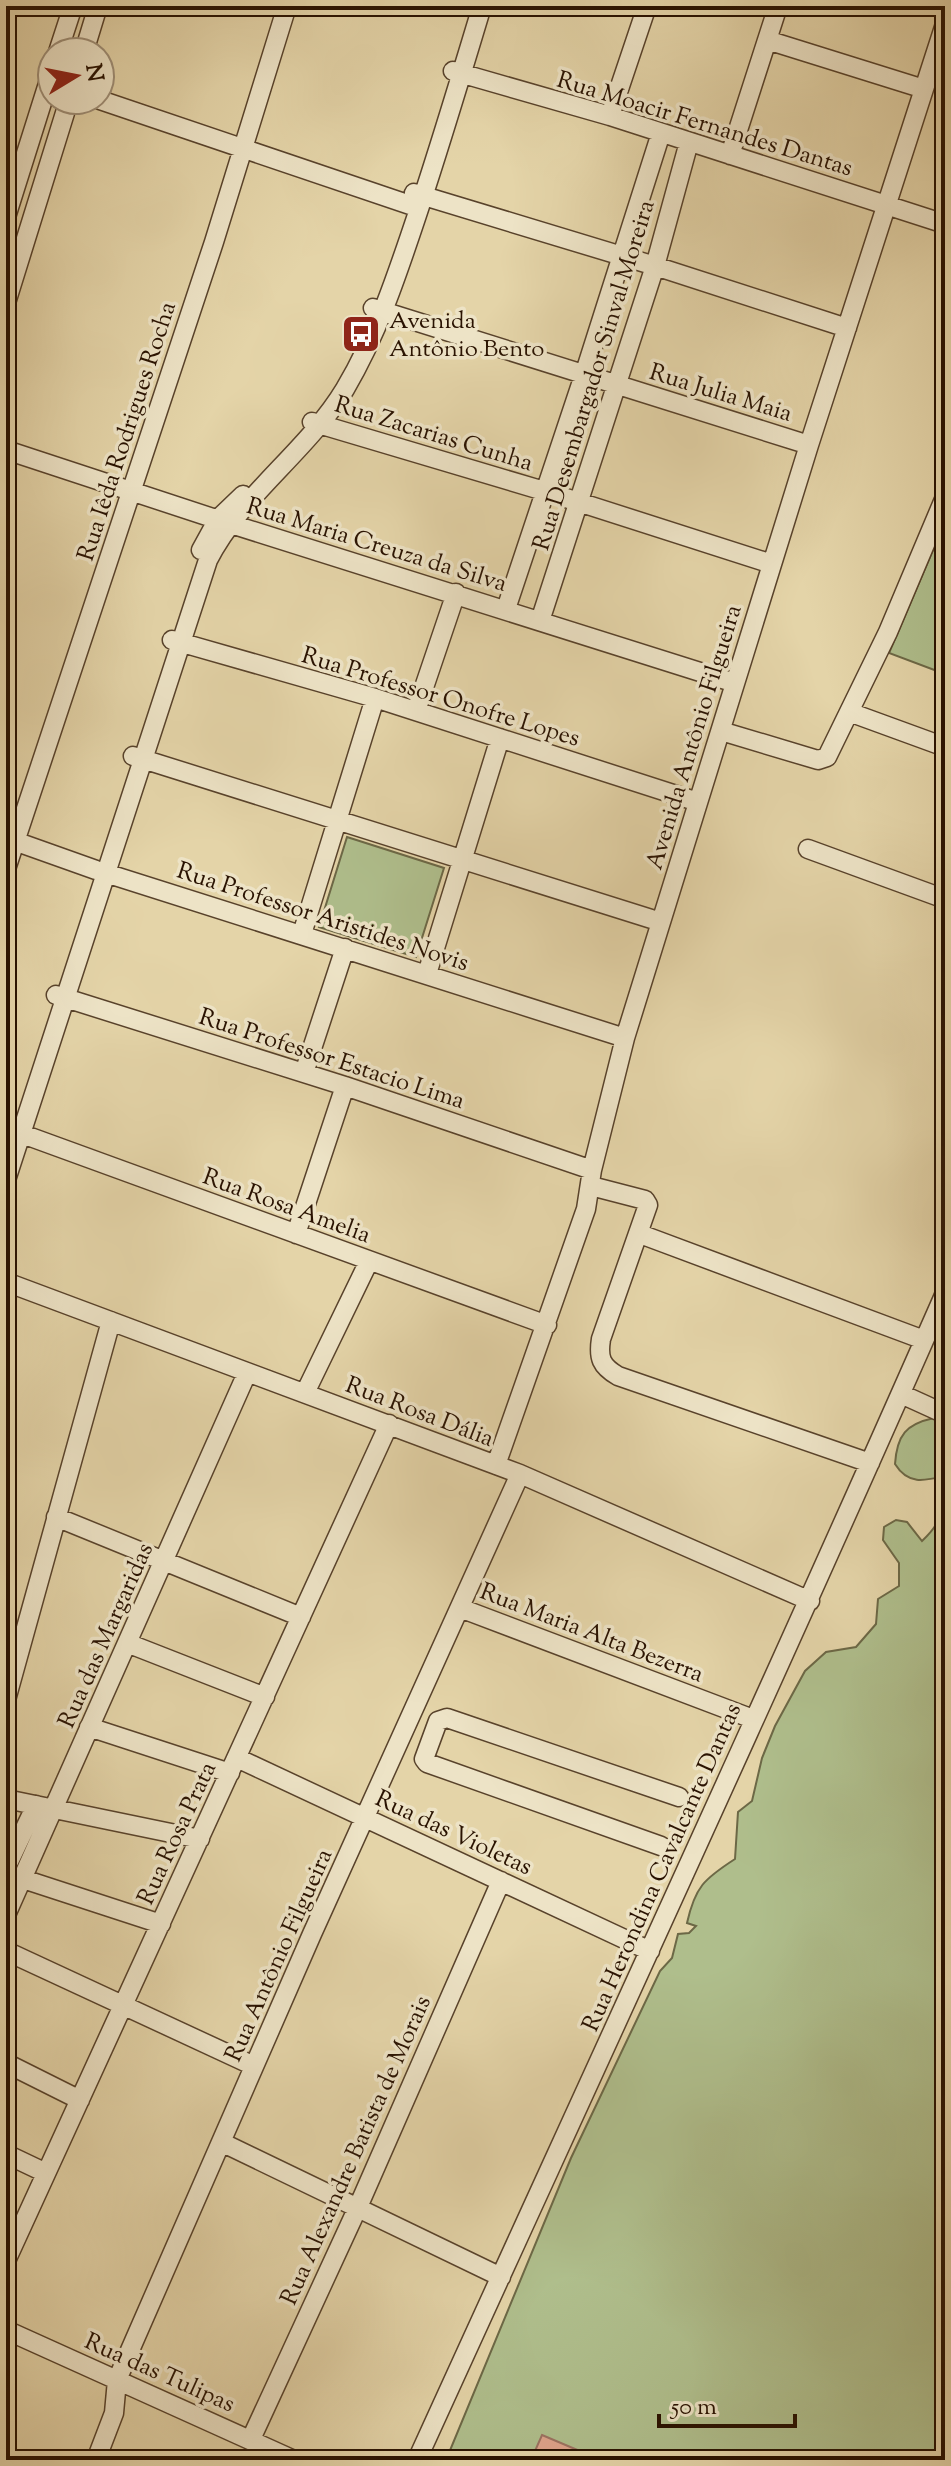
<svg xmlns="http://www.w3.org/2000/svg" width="951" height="2466" viewBox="0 0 951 2466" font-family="'Sorts Mill Goudy',serif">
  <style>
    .green { fill: #afbe8c; stroke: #6c6846; stroke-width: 2 }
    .building { fill: #dfa48c; stroke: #9c7362; stroke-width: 2 }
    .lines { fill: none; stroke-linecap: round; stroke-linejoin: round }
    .minor-casing { stroke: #58422b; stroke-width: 21 }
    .minor { stroke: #ede3c6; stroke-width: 18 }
    .labels { text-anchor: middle; stroke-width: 7; stroke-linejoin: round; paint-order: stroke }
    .street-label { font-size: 24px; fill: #291201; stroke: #ede3c6 }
    .poi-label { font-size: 24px; fill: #291201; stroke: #ede3c6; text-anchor: start }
  </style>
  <rect width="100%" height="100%" fill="#e4d4a8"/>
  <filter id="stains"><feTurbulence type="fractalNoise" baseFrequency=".0025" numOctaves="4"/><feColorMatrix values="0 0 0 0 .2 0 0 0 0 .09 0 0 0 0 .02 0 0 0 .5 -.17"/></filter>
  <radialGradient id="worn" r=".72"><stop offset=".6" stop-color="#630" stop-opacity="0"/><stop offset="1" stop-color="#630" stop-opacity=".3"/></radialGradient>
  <path class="green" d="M945 522V674L889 653Z
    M347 837 444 868 416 957 319 927Z
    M934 1418 945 1420V1476C924 1481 908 1485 895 1464 897 1435 906 1424 934 1418Z
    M945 1487V2460H446L571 2158 660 1971 672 1958 678 1934 689 1933 696 1926 687 1923C695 1887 704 1879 735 1859L738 1812 752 1801 762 1758 775 1726 805 1671 826 1652 856 1647 876 1624 878 1599 899 1586V1563L883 1540 884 1527 896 1520 907 1522 922 1541C941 1523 942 1516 940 1490Z"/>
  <path class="building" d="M542 2435 601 2460H531Z"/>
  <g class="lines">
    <defs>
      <path id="minor" d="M767 40 924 89
        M58 52 73 6
        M84 52 98 6
        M453 71 610 116 945 224
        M100 100 419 208
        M610 116 647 6
        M730 155 778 6
        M414 193 655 266 847 328
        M6 217 52 71
        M6 303 69 100
        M373 308 809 445
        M312 422 544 491 772 564
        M6 450 231 524 735 683
        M201 550 218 519 243 495
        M506 609 584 375 661 133
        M540 621 655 266 689 142
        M172 640 375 698 698 802
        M416 711 456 593
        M849 712 945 747
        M721 731 818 760 827 757 888 632 945 497
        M133 756 661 922
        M6 838 96 870 625 1038
        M808 849 945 899
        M6 869 214 242 287 6
        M302 934 375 698
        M427 974 500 738
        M56 995 345 1086 592 1170
        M304 1073 345 948
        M14 1131 547 1325
        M6 1180 208 560C241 495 307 452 345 389 377 335 397 275 417 215 440 146 461 76 482 6
        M591 1186 645 1200 648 1205 601 1339C598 1358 601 1366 618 1376L870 1463
        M296 1234 345 1086
        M640 1234 924 1340
        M6 1282 520 1474 810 1601
        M305 1393 369 1261
        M901 1394 945 1414
        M496 1465 586 1209 592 1170 625 1038 809 445 945 24
        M56 1517 301 1617
        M460 1608 753 1719
        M127 1643 265 1697
        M6 1700 111 1321
        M89 1727 230 1773
        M237 1758 650 1951
        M6 1799 200 1839
        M661 1846 427 1763 424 1759 438 1721 447 1718 679 1797
        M6 1868 36 1805
        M23 1879 161 1924
        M6 1915 247 1373
        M6 1951 254 2066
        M6 2063 80 2100
        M221 2142 501 2277
        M6 2154 46 2173
        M6 2261 389 1424
        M6 2330 294 2460
        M251 2439 358 2207 501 1881
        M96 2460 114 2413 117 2380 312 1934 520 1474
        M417 2460C594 2071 773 1684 945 1293"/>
    </defs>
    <use href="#minor" class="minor-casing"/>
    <use href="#minor" class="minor"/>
  </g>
  <defs>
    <symbol id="bus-square" viewBox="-11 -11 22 22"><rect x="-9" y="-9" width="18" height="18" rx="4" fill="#8f2418" stroke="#ede3c6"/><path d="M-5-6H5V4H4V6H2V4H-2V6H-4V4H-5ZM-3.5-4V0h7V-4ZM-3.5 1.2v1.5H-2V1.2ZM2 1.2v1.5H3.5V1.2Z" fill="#fff"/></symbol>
  </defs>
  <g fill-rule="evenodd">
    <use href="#bus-square" x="339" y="312" width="44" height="44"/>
  </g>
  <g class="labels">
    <g class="street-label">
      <text transform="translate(705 123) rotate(17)" y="8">Rua Moacir Fernandes Dantas</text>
      <text transform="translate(593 375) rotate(-73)" y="8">Rua Desembargador Sinval Moreira</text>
      <text transform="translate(721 392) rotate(17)" y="8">Rua Julia Maia</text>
      <text transform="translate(126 431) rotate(-72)" y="8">Rua Iêda Rodrigues Rocha</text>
      <text transform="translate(434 433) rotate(17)" y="8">Rua Zacarias Cunha</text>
      <text transform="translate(377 544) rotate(17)" y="8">Rua Maria Creuza da Silva</text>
      <text transform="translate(441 696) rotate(17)" y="8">Rua Professor Onofre Lopes</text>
      <text transform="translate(693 737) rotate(-73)" y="8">Avenida Antônio Filgueira</text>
      <text transform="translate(323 916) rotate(18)" y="8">Rua Professor Aristides Novis</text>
      <text transform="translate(332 1058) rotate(18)" y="8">Rua Professor Estacio Lima</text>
      <text transform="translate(287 1205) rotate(20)" y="8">Rua Rosa Amelia</text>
      <text transform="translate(420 1411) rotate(21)" y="8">Rua Rosa Dália</text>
      <text transform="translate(592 1632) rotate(21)" y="8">Rua Maria Alta Bezerra</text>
      <text transform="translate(105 1635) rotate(-66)" y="8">Rua das Margaridas</text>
      <text transform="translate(454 1832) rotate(25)" y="8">Rua das Violetas</text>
      <text transform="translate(176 1833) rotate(-65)" y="8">Rua Rosa Prata</text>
      <text transform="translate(661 1867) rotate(-66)" y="8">Rua Herondina Cavalcante Dantas</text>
      <text transform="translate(278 1955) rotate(-66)" y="8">Rua Antônio Filgueira</text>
      <text transform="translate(355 2150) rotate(-66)" y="8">Rua Alexandre Batista de Morais</text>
      <text transform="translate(160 2372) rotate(24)" y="8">Rua das Tulipas</text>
    </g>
    <g class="poi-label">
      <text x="389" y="328">Avenida<tspan x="389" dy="28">Antônio Bento</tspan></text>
    </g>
  </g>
  <rect width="951" height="2466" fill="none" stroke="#e4d4a8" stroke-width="32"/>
  <rect x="8" y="8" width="935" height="2450" fill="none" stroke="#291201" stroke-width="4"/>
  <rect x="16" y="16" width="919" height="2434" fill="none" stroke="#291201" stroke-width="2"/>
  <g transform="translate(76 76) rotate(80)"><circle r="38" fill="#ede3c6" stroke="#9f8f77" stroke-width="2"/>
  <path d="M0-6L14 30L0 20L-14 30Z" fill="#8f2418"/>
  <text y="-12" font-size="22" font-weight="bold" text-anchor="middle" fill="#291201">N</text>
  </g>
  <path d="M659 2414v12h136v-12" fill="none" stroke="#291201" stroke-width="4"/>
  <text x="671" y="2414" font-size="24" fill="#291201" stroke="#ede3c6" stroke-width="6" paint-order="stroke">50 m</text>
  <rect width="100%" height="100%" filter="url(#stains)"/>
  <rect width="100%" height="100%" fill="url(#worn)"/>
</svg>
